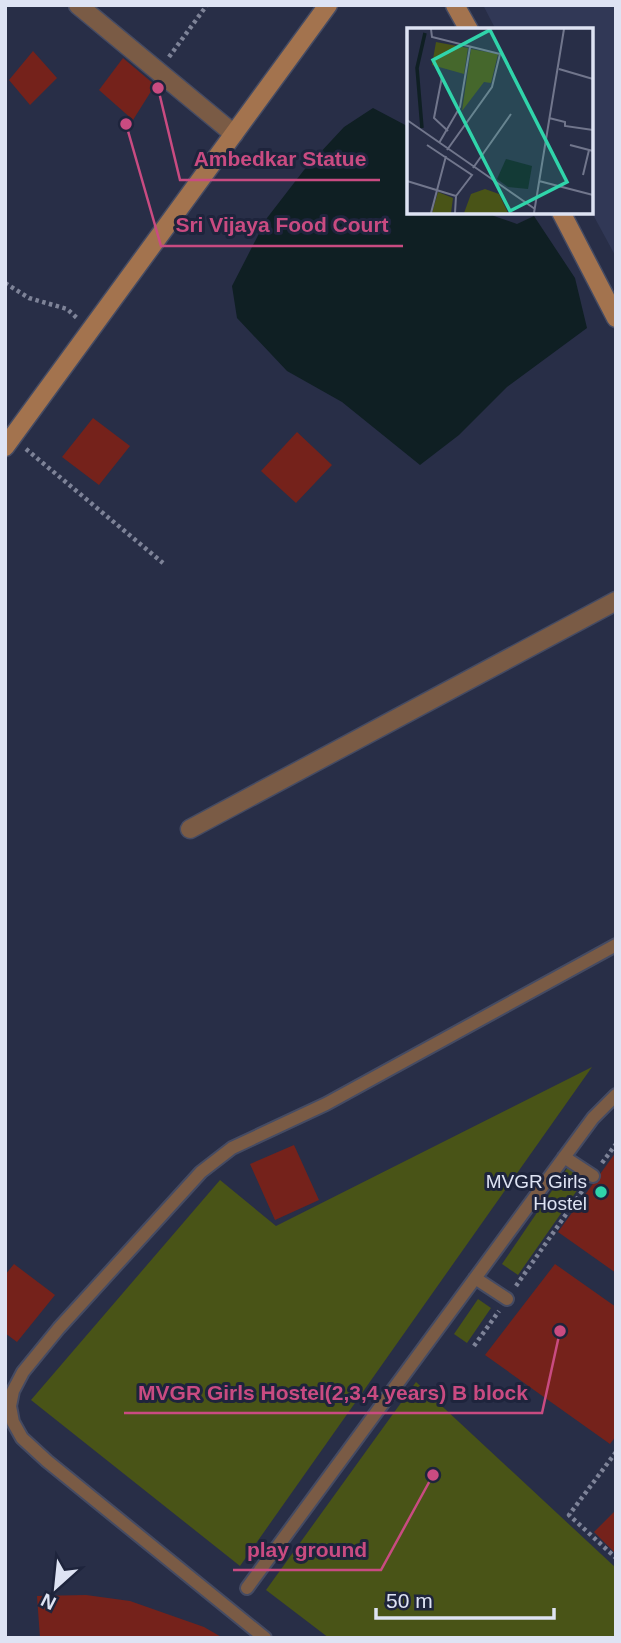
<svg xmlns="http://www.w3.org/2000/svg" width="621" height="1643" viewBox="0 0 621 1643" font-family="Helvetica,sans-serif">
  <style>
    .built { fill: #313856 }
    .green { fill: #495417 }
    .water { fill: #0f1f23 }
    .building { fill: #75221b }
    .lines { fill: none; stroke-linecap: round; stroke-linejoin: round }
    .lane-casing { stroke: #454b63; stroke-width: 16 }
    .street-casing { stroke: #454b63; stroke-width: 21 }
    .secondary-casing { stroke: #454b63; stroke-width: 21 }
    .path { stroke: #7e8398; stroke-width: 4.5; stroke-dasharray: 3.5 3.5; stroke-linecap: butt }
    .lane { stroke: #7a5b45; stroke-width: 12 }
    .street { stroke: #7a5b45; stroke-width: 18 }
    .secondary { stroke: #a3734e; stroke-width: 18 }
    .poi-dot { fill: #30d4aa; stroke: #1e243c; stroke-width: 2.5 }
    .labels { text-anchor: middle; stroke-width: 6; stroke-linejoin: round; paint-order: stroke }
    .poi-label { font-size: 19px; fill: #dee3f3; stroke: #1e243c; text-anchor: end }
    .inset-river { fill: none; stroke: #0f1f23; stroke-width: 3.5 }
    .inset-road { fill: none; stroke: #71768c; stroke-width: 2 }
    .view { fill: #30d4aa; fill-opacity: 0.15; stroke: #30d4aa; stroke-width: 3.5 }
    .inset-edge { fill: none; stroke: #dee3f3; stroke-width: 3.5 }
    .leader { fill: none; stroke: #c94b81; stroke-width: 2.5 }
    .callout-dot { fill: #c94b81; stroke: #1e243c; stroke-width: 2.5 }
    .callout-label { font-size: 21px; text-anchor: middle; font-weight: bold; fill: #c94b81; stroke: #1e243c; stroke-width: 6; stroke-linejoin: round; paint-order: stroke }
  </style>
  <rect width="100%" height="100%" fill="#282e47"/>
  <path class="built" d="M483 5H616V257L591 211V30H496Z"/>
  <path class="green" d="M592 1067 240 1566 31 1400 220 1180 276 1226Z
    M568 1167 585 1179 518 1275 502 1264Z
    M478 1299 491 1308 467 1343 454 1334Z
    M416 1382 616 1568V1638H329L266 1590Z"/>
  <path class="water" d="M373 108 409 127V212H489L494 216 517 224 534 216 575 278 587 328 507 387 459 435 420 465 342 402 287 371 237 318 232 286 267 218 304 170 344 127Z"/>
  <path class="building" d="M33 51 57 78 30 105 9 80Z
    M123 58 155 85 133 120 99 90Z
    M93 418 130 446 99 485 62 457Z
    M297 432 332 465 296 503 261 471Z
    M294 1145 319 1200 275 1220 250 1164Z
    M616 1152V1273L558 1232Z
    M14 1264 55 1295 17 1342 5 1333V1275Z
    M555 1264 616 1307V1436L610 1444 485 1355Z
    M616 1510V1554L594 1532Z
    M86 1595 130 1601 204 1627 223 1638H40L37 1596Z"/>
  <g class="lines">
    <defs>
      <path id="lane" d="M564 1157 593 1176
        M475 1278 507 1299
        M247 1588 593 1118 616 1095
        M265 1638 47 1461 22 1438 13 1422 10 1406 13 1391 23 1372 59 1328 201 1172 232 1148 326 1104 616 945"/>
      <path id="street" d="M78 5 234 134
        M190 829 616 601"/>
      <path id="secondary" d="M455 5 469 30
        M561 212 616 318
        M5 447 328 5"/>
    </defs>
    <use href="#lane" class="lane-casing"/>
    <use href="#street" class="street-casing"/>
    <use href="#secondary" class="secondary-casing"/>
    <path class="path" d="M169 57 207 5
      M5 283 29 298 67 309 77 318
      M26 449 163 563
      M602 1163 616 1144
      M516 1286 583 1190
      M474 1346 499 1311
      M616 1452 569 1515 616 1558"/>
    <use href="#lane" class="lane"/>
    <use href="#street" class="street"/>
    <use href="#secondary" class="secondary"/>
  </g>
  <circle class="poi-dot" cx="601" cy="1192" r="7"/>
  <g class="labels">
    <g class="poi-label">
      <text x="587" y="1188">MVGR Girls<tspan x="587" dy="22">Hostel</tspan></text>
    </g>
  </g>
  <g transform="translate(407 28)">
    <rect width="186" height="186" fill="#282e47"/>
    <path d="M29 14 61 20 57 46 25 37ZM64 21 91 26 84 55 77 54 55 83ZM78 161 92 166 101 185H57L64 166ZM31 164 46 170 44 185H25Z" fill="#495417"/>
    <path d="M99 131 125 138 121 161 101 159 90 151Z" fill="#0f1f23"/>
    <path class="inset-river" d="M15 100 10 40 18 5"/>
    <path class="inset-road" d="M24 1 25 9 93 26 85 59 40 122M152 41 186 51M35 49 27 90 41 103M142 90 158 94V98L186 102M0 92 128 181M32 115 53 79 63 19M20 117 65 147 49 168 48 185M163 117 186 123M66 140 104 86M176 147 182 122M0 153 49 168M132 153 186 167M24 185 39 128M127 185 157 1"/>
    <path class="view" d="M83 2 160 154 103 183 26 32Z"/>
    <rect width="186" height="186" class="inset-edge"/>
  </g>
  <path class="leader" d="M158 88L180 180H380M126 124L161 246H403M560 1331L542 1413H124M433 1475L381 1570H233"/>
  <g class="callout-dot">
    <circle cx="158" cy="88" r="7"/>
    <circle cx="126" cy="124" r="7"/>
    <circle cx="560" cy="1331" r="7"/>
    <circle cx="433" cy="1475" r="7"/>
  </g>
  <g class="callout-label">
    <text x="280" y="166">Ambedkar Statue</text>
    <text x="282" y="232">Sri Vijaya Food Court</text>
    <text x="333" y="1400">MVGR Girls Hostel(2,3,4 years) B block</text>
    <text x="307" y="1557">play ground</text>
  </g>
  <rect width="621" height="1643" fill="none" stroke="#dee3f3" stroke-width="14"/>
  <g transform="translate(56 1587) rotate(207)" stroke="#1e243c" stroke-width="5" paint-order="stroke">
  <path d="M0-5L12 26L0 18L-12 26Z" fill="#dee3f3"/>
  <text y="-10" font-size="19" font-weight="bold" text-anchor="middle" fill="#dee3f3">N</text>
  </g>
  <path d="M376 1608v10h178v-10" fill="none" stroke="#dee3f3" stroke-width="3.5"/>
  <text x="386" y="1608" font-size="21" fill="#dee3f3" stroke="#1e243c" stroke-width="5" paint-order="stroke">50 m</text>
</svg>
